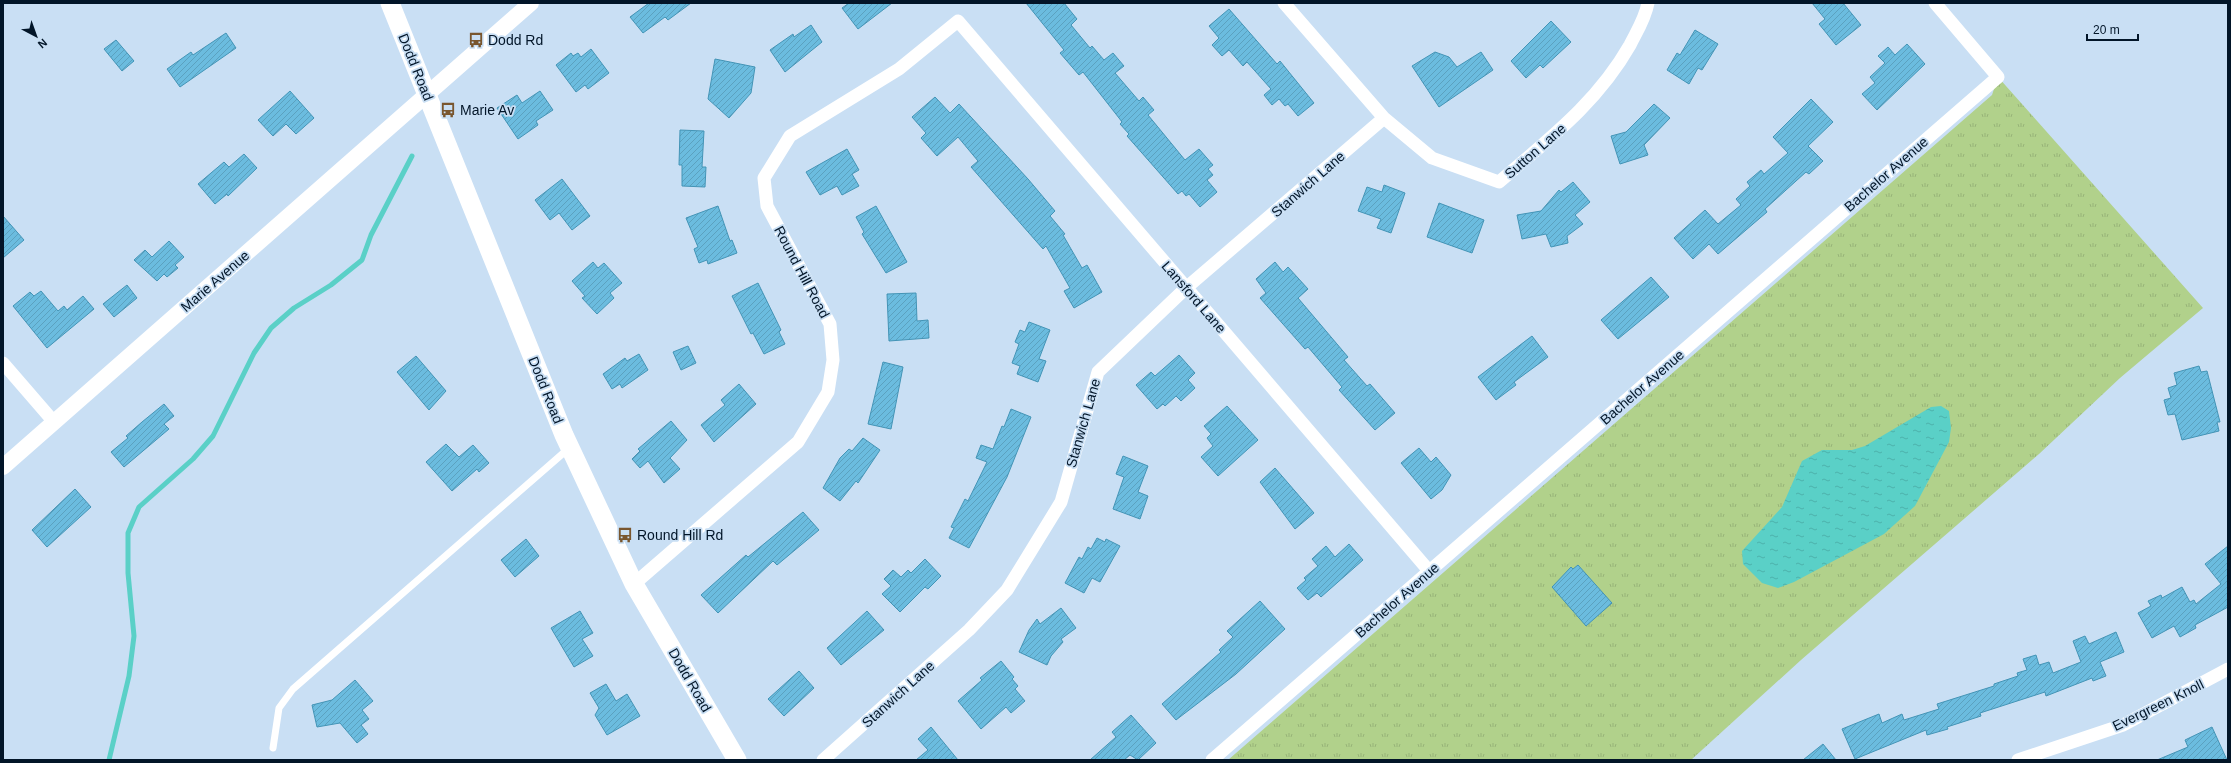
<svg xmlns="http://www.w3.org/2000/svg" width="2231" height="763" viewBox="0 0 2231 763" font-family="Arial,sans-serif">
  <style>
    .grass { fill: url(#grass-tufts) }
    .water { fill: url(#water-ripples) }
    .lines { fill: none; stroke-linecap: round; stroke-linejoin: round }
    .stream { stroke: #5ad0c7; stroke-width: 5 }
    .building { fill: url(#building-hatch); stroke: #4394b6 }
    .service { stroke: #fff; stroke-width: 7 }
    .minor { stroke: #fff; stroke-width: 13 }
    .tertiary { stroke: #fff; stroke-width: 16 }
    .secondary { stroke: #fff; stroke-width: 19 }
    .labels { text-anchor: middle; stroke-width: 3.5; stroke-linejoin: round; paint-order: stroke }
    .poi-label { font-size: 14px; fill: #021528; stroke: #c9dff4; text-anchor: start }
    .street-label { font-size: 14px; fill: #021528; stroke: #c9dff4 }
  </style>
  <defs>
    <pattern id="grass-tufts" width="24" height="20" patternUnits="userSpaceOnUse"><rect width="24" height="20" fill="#b1d18b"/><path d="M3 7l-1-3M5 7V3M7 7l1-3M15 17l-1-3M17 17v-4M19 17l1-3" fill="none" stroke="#97b378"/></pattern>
    <pattern id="water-ripples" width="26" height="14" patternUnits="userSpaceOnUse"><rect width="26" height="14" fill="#5ad0c7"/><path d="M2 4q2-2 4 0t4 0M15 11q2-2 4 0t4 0" fill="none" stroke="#4db2ab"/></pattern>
    <pattern id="building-hatch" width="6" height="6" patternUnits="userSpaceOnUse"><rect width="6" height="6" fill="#6bbcdf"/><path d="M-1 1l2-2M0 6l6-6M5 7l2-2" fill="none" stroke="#5ba1bf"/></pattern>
  </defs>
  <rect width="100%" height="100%" fill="#c9dff4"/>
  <path class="grass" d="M1998 77 2203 308 2120 378 2039 454 1801 660 1691 760H1228L1992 95Z"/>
  <path class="water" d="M1941 406 1949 411 1951 428 1949 442 1915 506 1884 534 1794 582 1778 588 1762 583 1743 564 1742 551 1782 507 1802 461 1822 450H1852L1865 446 1931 407Z"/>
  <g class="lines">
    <path class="stream" d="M109 760 129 676 134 636 128 573V533L139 507 193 459 213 436 254 353 271 328 294 308 331 285 362 260 371 235 412 156"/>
  </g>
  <path class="building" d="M649 3H691L668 20 665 17 643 33 630 17Z
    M849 3H892L858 29 842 8Z
    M1026 3H1064L1077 19 1071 25 1090 48 1092 46 1104 60 1113 53 1124 66 1115 73 1139 101 1143 97 1154 110 1148 115 1185 160 1199 149 1213 165 1208 169 1213 175 1207 180 1217 192 1200 207 1189 194 1186 196 1182 191 1178 194 1127 136 1129 134 1120 124 1122 122 1119 118 1083 72 1079 75 1060 53 1064 50Z
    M1812 3H1843L1861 25 1836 45 1819 24 1825 19Z
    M1229 9 1277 64 1280 61 1314 103 1298 116 1288 104 1285 106 1279 99 1272 105 1264 95 1271 89 1247 62 1243 66 1229 50 1222 56 1212 45 1219 38 1209 26Z
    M1551 21 1571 42 1543 68 1540 65 1526 78 1511 61Z
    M811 25 822 42 785 72 770 50 793 34 794 37Z
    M1695 30 1718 44 1702 70 1698 68 1689 84 1667 70 1677 53 1680 55Z
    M226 33 236 48 180 87 167 69 191 52 193 55Z
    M116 40 134 61 122 71 104 49Z
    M1907 44 1925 64 1877 110 1862 94 1875 83 1870 77 1885 63 1878 56 1888 47 1895 55Z
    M591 49 609 73 588 89 585 85 576 92 556 65 571 53 573 56 578 53 581 57Z
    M1435 52 1449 57 1457 67 1481 52 1493 70 1439 107 1412 66Z
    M715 59 755 67 751 93 729 118 708 99Z
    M290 91 314 118 296 134 286 124 273 136 258 120Z
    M540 91 553 110 536 121 538 125 518 139 497 108 517 95 522 103Z
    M935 97 950 113 959 104 1028 179 1055 211 1050 216 1065 234 1063 235 1082 268 1087 265 1102 292 1074 308 1064 291 1070 288 1046 246 1043 249 971 167 978 161 958 137 937 156 921 138 926 133 912 117Z
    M1811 99 1833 122 1808 146 1823 161 1809 174 1806 172 1765 209 1767 212 1718 254 1709 244 1693 259 1674 238 1705 210 1718 224 1741 205 1736 199 1750 186 1747 182 1761 170 1764 174 1788 153 1773 137Z
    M1654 104 1670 118 1644 145 1648 155 1620 164 1611 136 1626 132Z
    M680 130 704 131 702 167H706L705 187 682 186V165H679Z
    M847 149 859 170 852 174 859 186 842 195 837 186 820 195 806 172Z
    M244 154 257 168 228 196 227 194 215 204 198 184 224 162 229 167Z
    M562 179 590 216 572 230 559 213 550 220 535 200Z
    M1573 182 1590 202 1575 215 1583 224 1567 236 1568 243 1551 247 1546 234 1522 239 1517 215 1541 211 1559 190 1561 192Z
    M1384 185 1405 193 1391 233 1377 228 1381 219 1358 211 1367 187 1382 192Z
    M1439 203 1484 220 1472 253 1427 237Z
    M718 206 730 241 732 240 737 253 708 264 707 260 699 263 694 249 698 247 686 218Z
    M876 206 907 262 886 273 862 234 864 232 856 217Z
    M3 216 24 240 3 258Z
    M169 241 184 257 175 265 178 268 167 277 164 274 157 281 134 260 145 250 152 257Z
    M593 262 598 268 604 263 622 283 610 293 614 298 597 314 582 298 585 296 572 281Z
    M1275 262 1283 272 1288 267 1308 289 1298 298 1348 357 1344 360 1367 386 1370 384 1395 413 1375 430 1339 390 1342 387 1308 347 1305 349 1260 298 1266 293 1256 279Z
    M1651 277 1669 297 1618 339 1601 320Z
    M758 283 781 330 779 332 785 344 764 354 753 333 751 334 732 296Z
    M127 285 137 298 114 317 103 304Z
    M41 291 58 311 64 306 67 310 83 296 94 309 47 348 13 306 30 292 34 296Z
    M916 293 917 321 928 320 929 338 889 341 887 294Z
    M1029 322 1050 330 1039 359 1046 361 1038 382 1017 374 1020 366 1012 363 1019 344 1015 342 1020 330 1025 332Z
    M1532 336 1548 357 1514 382 1516 385 1496 400 1478 377Z
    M688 346 696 363 681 370 673 352Z
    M639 354 648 370 622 388 620 384 612 389 603 374 625 358 627 361Z
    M1179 355 1195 373 1188 380 1195 388 1181 401 1176 396 1165 406 1163 404 1157 409 1136 385 1151 372 1155 376Z
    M416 356 446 391 429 410 397 372Z
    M883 362 903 367 891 429 868 424Z
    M2199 366 2201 372 2207 371 2220 422H2217L2219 431 2182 440 2175 414 2168 415 2164 400 2171 398 2168 388 2177 385 2174 373Z
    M739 384 756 404 714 442 701 425 725 405 721 400Z
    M164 404 174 416 164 424 169 429 124 467 111 452 128 438 126 436 142 422Z
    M1227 406 1258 440 1218 476 1201 457 1213 446 1207 438 1211 434 1204 426Z
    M1011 409 1031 417 1007 477 969 548 949 538 954 528 951 527 965 499 968 501 987 462 976 458 981 445 993 449 1002 426 1004 427Z
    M671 421 687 440 670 458 680 469 664 483 648 461 640 468 632 459 640 451 638 449Z
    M863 438 880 450 858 483 856 481 840 501 823 488 840 458 849 449 852 451Z
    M446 444 459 457 473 445 489 463 479 472 477 469 452 491 426 462Z
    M1419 448 1431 462 1436 457 1451 475 1442 490 1431 499 1401 463Z
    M1123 456 1148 466 1138 492 1148 496 1140 519 1113 509 1124 477 1116 474Z
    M1275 468 1314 513 1295 529 1260 482Z
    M75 489 91 507 47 547 32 530Z
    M803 512 819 530 777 565 773 561 718 613 701 595 746 555 748 557Z
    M1097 538 1105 542 1106 539 1120 546 1100 582 1092 578 1084 593 1065 583 1079 557 1082 559 1088 547 1091 549Z
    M526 539 539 556 515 577 501 560Z
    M1349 544 1363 560 1321 597 1317 593 1308 600 1297 588 1306 580 1304 578 1318 566 1312 559 1326 546 1335 557Z
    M2228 546V607L2195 625 2196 628 2180 637 2174 626 2152 638 2138 613 2151 606 2148 601 2161 595 2162 598 2182 587 2190 602 2194 600 2196 604 2221 584 2205 564Z
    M925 559 941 576 928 589 925 587 900 612 882 594 891 586 884 579 893 570 901 577 908 570 911 573Z
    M1578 565 1612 603 1586 626 1552 587 1571 567 1573 569Z
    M1260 601 1285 629 1236 674 1176 720 1162 704 1221 652 1219 650 1233 637 1227 631Z
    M1061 608 1076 628 1061 639 1063 642 1051 656 1047 665 1019 652 1029 630 1037 619 1040 624Z
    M580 611 593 633 582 639 593 656 574 667 551 628Z
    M867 611 884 630 841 665 827 648Z
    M2116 632 2124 652 2100 662 2106 676 2093 681 2092 678 2046 696 2045 692 1980 713 1981 716 1947 727 1948 729 1927 735 1926 730 1855 759 1842 729 1879 714 1882 723 1902 714 1904 720 1939 709 1937 704 1994 686V684L2018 676 2017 673 2027 670 2023 659 2036 655 2039 665 2049 662 2053 673 2081 662 2073 641 2085 636 2089 644Z
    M1001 661 1014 677 1012 679 1018 686 1015 689 1025 701 1011 713 1006 707 981 729 958 701 982 680 980 678Z
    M799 671 814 688 784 716 768 699Z
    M355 680 373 701 362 710 369 719 361 725 368 734 357 743 340 723 317 727 312 705 332 700Z
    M606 684 616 701 627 694 640 716 607 735 595 715 599 708 590 693Z
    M1131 715 1156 743 1138 760 1130 755 1124 760H1090L1116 737 1112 732Z
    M931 727 958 760H916L928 750 918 739Z
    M2212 727 2227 760H2157L2188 747 2185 740Z
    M1823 744 1836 760H1803Z"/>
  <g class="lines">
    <path class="service" d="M273 748 279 708 293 689 568 449"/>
    <path class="minor" d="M1284 3 1384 118 1432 158 1499 182C1549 139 1597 103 1630 45 1637 31 1645 19 1648 3
      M3 363 54 422
      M634 584 798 442 828 392 833 360 830 324 767 206 764 178 790 136 899 69 958 21 1430 572
      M823 760 969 630 1007 590 1061 502 1098 372 1186 288 1384 118
      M1212 760 1998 77 1935 3
      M2018 760 2123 725 2228 669"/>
    <path class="tertiary" d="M3 467 531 3"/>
    <path class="secondary" d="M390 3 564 435 634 584 737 760"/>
  </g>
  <defs>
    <symbol id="bus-bare" viewBox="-9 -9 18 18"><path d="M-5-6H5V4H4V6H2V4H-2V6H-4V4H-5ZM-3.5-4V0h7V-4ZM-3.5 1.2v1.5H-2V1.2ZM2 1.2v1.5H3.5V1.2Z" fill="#79562e" stroke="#c9dff4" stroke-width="2.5" paint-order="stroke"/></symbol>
  </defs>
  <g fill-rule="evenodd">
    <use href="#bus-bare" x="465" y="29" width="22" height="22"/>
    <use href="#bus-bare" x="437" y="99" width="22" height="22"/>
    <use href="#bus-bare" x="614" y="524" width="22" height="22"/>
  </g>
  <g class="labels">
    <g class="poi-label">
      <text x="488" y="45">Dodd Rd</text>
      <text x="460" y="115">Marie Av</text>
      <text x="637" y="540">Round Hill Rd</text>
    </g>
    <g class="street-label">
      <text transform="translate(416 67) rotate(68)" y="5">Dodd Road</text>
      <text transform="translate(1535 151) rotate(-41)" y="5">Sutton Lane</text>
      <text transform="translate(1886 174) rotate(-41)" y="5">Bachelor Avenue</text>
      <text transform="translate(1308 184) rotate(-41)" y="5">Stanwich Lane</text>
      <text transform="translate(802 272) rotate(62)" y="5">Round Hill Road</text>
      <text transform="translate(215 281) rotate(-41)" y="5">Marie Avenue</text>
      <text transform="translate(1194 297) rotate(49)" y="5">Lansford Lane</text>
      <text transform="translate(1642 387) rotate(-41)" y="5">Bachelor Avenue</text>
      <text transform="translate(546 390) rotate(68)" y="5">Dodd Road</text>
      <text transform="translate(1083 423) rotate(-74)" y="5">Stanwich Lane</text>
      <text transform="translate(1397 600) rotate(-41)" y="5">Bachelor Avenue</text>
      <text transform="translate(690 680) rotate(60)" y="5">Dodd Road</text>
      <text transform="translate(898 694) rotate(-42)" y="5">Stanwich Lane</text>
      <text transform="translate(2158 705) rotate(-26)" y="5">Evergreen Knoll</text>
    </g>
  </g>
  <rect width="2231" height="763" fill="none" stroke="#021528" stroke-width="8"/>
  <g transform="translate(36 36) rotate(139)" stroke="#c9dff4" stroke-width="3" paint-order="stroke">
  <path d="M0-3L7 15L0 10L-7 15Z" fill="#021528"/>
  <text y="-6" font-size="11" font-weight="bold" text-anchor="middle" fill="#021528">N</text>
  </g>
  <path d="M2087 34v6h51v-6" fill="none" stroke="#021528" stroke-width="2"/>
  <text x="2093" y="34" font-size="12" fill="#021528" stroke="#c9dff4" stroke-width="3" paint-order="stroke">20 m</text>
</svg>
